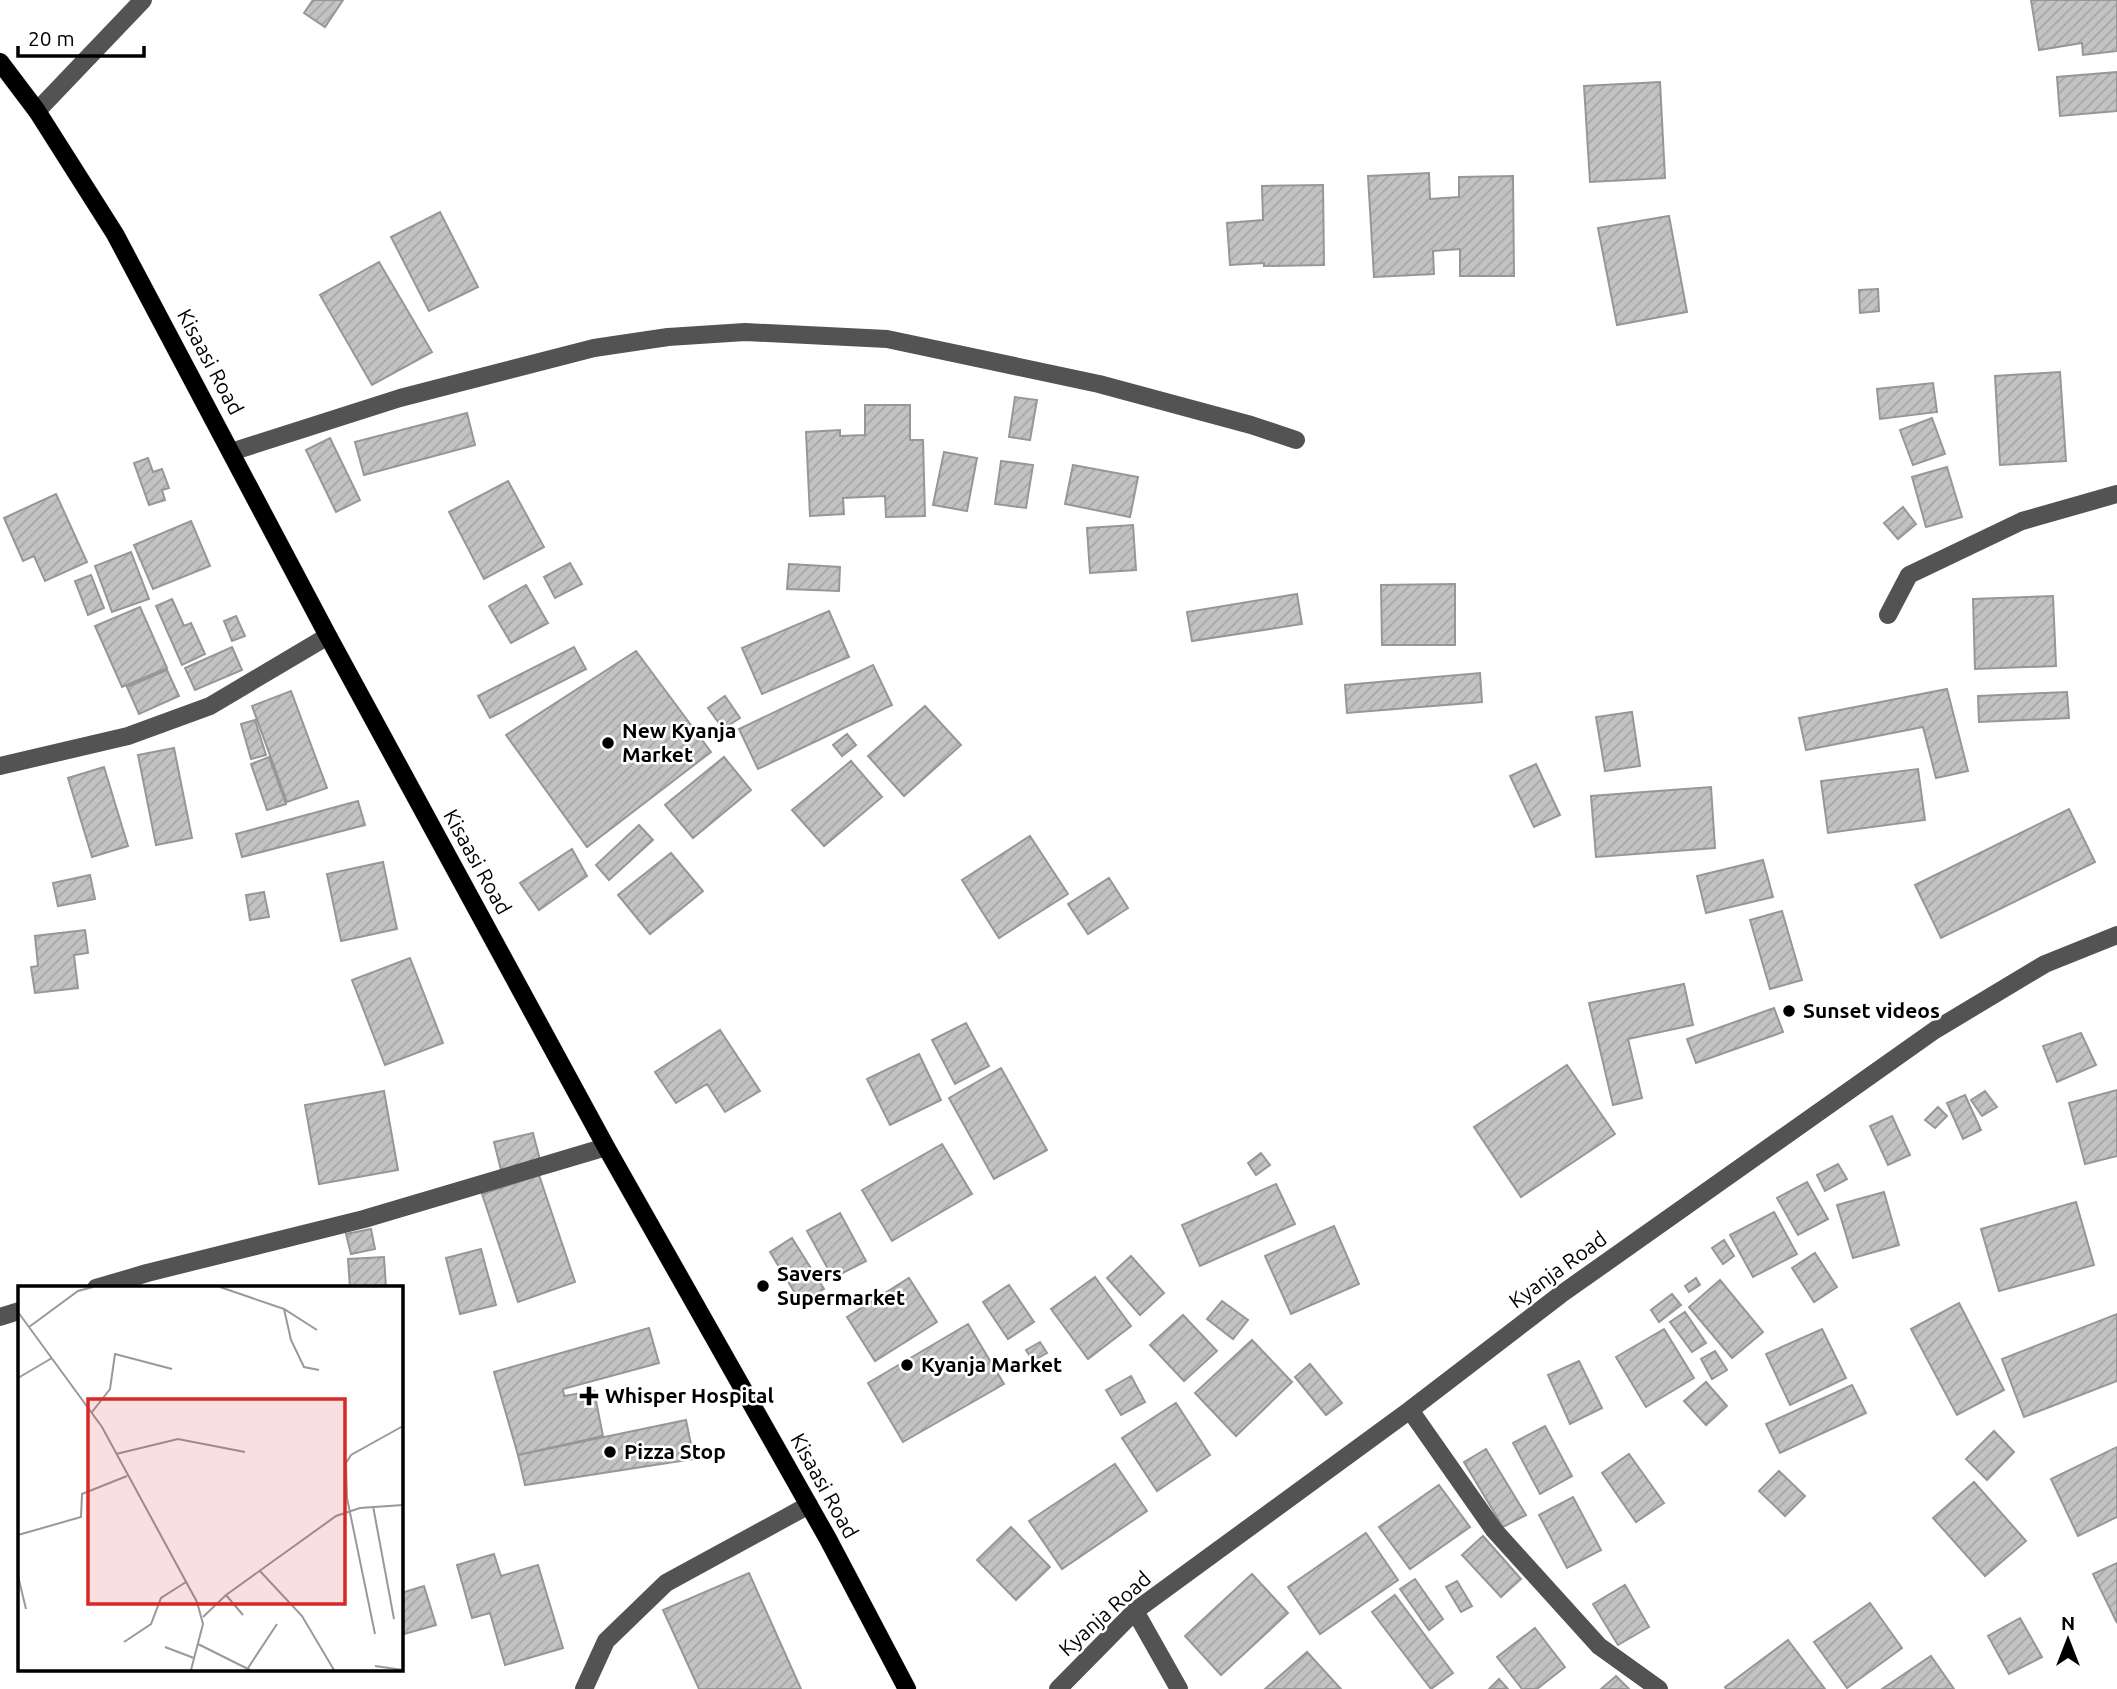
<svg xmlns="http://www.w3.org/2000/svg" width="2117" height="1689" viewBox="0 0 2117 1689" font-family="Ubuntu,sans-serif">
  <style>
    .building { fill: url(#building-hatch); stroke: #979797; stroke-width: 2 }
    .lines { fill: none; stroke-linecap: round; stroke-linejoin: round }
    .major-casing { stroke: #dbdbdb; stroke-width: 19 }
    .minor { stroke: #535353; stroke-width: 18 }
    .major { stroke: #000; stroke-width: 18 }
    .poi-dot { fill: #000; stroke: #fff; stroke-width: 2.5 }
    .labels { text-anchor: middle; stroke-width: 5; stroke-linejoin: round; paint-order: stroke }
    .street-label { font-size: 21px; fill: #000; stroke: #fff }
    .poi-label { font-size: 21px; font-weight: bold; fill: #000; stroke: #fff; text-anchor: start }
    .inset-road { fill: none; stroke: #999; stroke-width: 2 }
    .view { fill: #d62828; fill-opacity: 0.15; stroke: #d62828; stroke-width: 3.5 }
    .inset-edge { fill: none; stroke: #000; stroke-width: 3.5 }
  </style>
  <defs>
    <pattern id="building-hatch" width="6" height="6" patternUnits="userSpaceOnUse" patternTransform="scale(1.75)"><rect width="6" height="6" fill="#c3c3c3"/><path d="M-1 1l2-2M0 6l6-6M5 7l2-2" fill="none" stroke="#a6a6a6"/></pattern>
  </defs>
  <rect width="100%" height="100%" fill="#fff"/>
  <path class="building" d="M313 0H343L325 27 304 13Z
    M2031 0H2117V51L2083 55 2082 43 2039 50Z
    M2117 72V111L2060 116 2057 77Z
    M1660 82 1665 178 1590 182 1584 86Z
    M1429 173 1430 199 1459 197V177L1513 176 1514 276H1460V249L1433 251 1434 274 1374 277 1368 176Z
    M1323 185 1324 265 1264 266V263L1230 265 1227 223 1263 220 1262 186Z
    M440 212 478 287 429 311 391 237Z
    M1669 216 1687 312 1617 325 1598 228Z
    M379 262 432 352 372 385 320 295Z
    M1878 289 1879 311 1860 313 1859 290Z
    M2060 372 2066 461 2000 465 1995 376Z
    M1933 383 1937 412 1880 419 1877 389Z
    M1015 397 1037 400 1030 440 1009 437Z
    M865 405H910V440H923L925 516 886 517 885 496 843 498 844 514 810 516 806 432 840 430V436L865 435Z
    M467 413 475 445 364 475 355 442Z
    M1932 418 1945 454 1913 465 1900 430Z
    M330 438 360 500 336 512 306 450Z
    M944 452 977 458 967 511 933 505Z
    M148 458 153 472 162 469 169 488 162 490 165 500 149 505 134 463Z
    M1001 461 1033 465 1026 508 995 504Z
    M1073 465 1138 477 1130 517 1065 504Z
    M1947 467 1962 517 1926 527 1912 477Z
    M508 481 544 547 484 579 449 512Z
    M56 494 87 562 45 581 34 556 23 561 4 518Z
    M1903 507 1916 524 1898 539 1884 523Z
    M191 521 210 566 153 589 134 545Z
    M1133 525 1136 570 1090 573 1087 528Z
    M131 552 149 599 112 612 95 566Z
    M570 563 582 584 555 598 544 577Z
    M789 564 840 567 839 591 787 589Z
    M91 575 104 608 88 615 75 581Z
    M1455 584V645H1382L1381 585Z
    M526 585 548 623 511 643 489 606Z
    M1297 594 1302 624 1192 641 1187 612Z
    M2053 596 2056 666 1975 669 1973 599Z
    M172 599 184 626 191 623 205 654 182 665 156 606Z
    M140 607 167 668 122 687 95 626Z
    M829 611 849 657 762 694 742 648Z
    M236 616 245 636 232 641 224 621Z
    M232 647 242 670 195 690 185 668Z
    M574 647 586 669 490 718 478 696Z
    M636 651 711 752 587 847 506 735Z
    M873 665 892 705 758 769 739 729Z
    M167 670 179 696 139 714 127 687Z
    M1480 673 1482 702 1347 713 1345 685Z
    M1947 689 1968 771 1936 778 1923 727 1806 750 1799 718Z
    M291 691 327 788 287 802 252 706Z
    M2067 692 2069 718 1979 722 1978 696Z
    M725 696 740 718 723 729 708 708Z
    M925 706 961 745 904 796 868 756Z
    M1632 712 1640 766 1605 771 1596 717Z
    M255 720 266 755 251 759 241 724Z
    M847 734 856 745 842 756 833 745Z
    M174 748 192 838 156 845 138 755Z
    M269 757 286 804 267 810 251 764Z
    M724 757 751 790 693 838 665 805Z
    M851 761 882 797 824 846 792 810Z
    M1536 764 1560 815 1534 827 1510 776Z
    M104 767 128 846 92 857 68 778Z
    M1918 769 1925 820 1828 833 1821 781Z
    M1711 787 1715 848 1596 857 1591 796Z
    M358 801 365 825 242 857 236 834Z
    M2069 809 2095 862 1941 938 1915 885Z
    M639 825 653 840 609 880 596 865Z
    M1030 836 1068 894 999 938 962 880Z
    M572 849 587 876 539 910 520 883Z
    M671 853 703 891 650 934 618 895Z
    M1763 860 1773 897 1706 913 1697 876Z
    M383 862 397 929 341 941 327 874Z
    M90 875 95 899 58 906 53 883Z
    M1109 878 1128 908 1088 934 1068 904Z
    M264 892 269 917 250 920 246 895Z
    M1782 911 1802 980 1770 989 1750 920Z
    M85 930 88 953 74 955 78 988 35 993 31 967 38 966 35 936Z
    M410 958 443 1043 385 1065 352 980Z
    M1684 984 1693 1025 1628 1039 1642 1098 1613 1105 1589 1003Z
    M1774 1008 1783 1032 1696 1063 1687 1039Z
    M966 1023 989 1066 955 1084 932 1040Z
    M720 1030 760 1091 725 1112 707 1084 676 1103 655 1072Z
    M2081 1033 2096 1065 2057 1082 2043 1046Z
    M919 1054 941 1100 890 1125 867 1079Z
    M1567 1065 1615 1134 1521 1197 1474 1127Z
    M1001 1068 1047 1150 994 1179 949 1098Z
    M2117 1090V1156L2085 1164 2069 1103Z
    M384 1091 398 1170 319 1184 305 1105Z
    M1985 1091 1997 1107 1982 1116 1971 1100Z
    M1965 1095 1981 1130 1963 1139 1947 1103Z
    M1938 1107 1947 1116 1935 1128 1925 1120Z
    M1892 1116 1910 1155 1888 1165 1870 1126Z
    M533 1133 540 1160 501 1170 494 1142Z
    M942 1144 972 1194 892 1241 862 1190Z
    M1261 1153 1270 1165 1256 1175 1248 1163Z
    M1838 1164 1847 1179 1825 1191 1817 1175Z
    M539 1175 575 1282 518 1302 482 1194Z
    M1807 1182 1828 1219 1798 1235 1777 1198Z
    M1276 1184 1295 1224 1200 1266 1182 1225Z
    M1884 1192 1899 1245 1853 1258 1837 1205Z
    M2076 1202 2094 1265 1999 1291 1981 1229Z
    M1774 1212 1797 1254 1753 1277 1730 1235Z
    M840 1213 866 1261 833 1278 807 1231Z
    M1334 1226 1359 1284 1291 1314 1265 1256Z
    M371 1229 375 1249 351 1254 346 1234Z
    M792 1238 824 1289 801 1303 770 1252Z
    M1724 1240 1734 1256 1723 1264 1712 1248Z
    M481 1249 496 1305 460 1314 446 1258Z
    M1815 1253 1837 1287 1814 1302 1792 1268Z
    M1131 1256 1164 1293 1140 1315 1107 1278Z
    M384 1257 386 1288H350L348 1259Z
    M1095 1277 1131 1326 1088 1359 1051 1309Z
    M909 1278 937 1322 875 1361 847 1317Z
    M1696 1278 1700 1285 1689 1292 1685 1286Z
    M1720 1280 1763 1332 1732 1358 1689 1307Z
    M1009 1285 1034 1322 1008 1339 983 1302Z
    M1672 1294 1681 1305 1659 1322 1651 1310Z
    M1222 1301 1248 1320 1233 1339 1207 1319Z
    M1959 1303 2004 1390 1957 1415 1911 1329Z
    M1685 1312 1706 1343 1692 1352 1670 1322Z
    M2117 1314V1381L2024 1417 2002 1359Z
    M1183 1315 1217 1351 1184 1381 1150 1345Z
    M968 1324 1004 1384 903 1442 868 1383Z
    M649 1328 659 1363 563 1389 564 1396 594 1391 603 1436 518 1455 494 1372Z
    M1664 1329 1694 1378 1646 1407 1616 1357Z
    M1822 1329 1846 1378 1790 1405 1766 1354Z
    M1252 1340 1292 1382 1236 1436 1195 1393Z
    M1040 1342 1047 1353 1033 1361 1026 1350Z
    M1715 1351 1727 1370 1712 1379 1701 1359Z
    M1579 1361 1602 1408 1570 1424 1548 1375Z
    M1310 1364 1342 1403 1326 1415 1295 1377Z
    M1131 1376 1145 1402 1121 1415 1106 1390Z
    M1706 1382 1727 1406 1706 1425 1684 1401Z
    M1852 1385 1866 1413 1780 1453 1766 1424Z
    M1176 1403 1210 1455 1157 1491 1122 1438Z
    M686 1420 694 1459 525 1485 518 1455Z
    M1545 1426 1572 1476 1540 1494 1513 1443Z
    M1994 1431 2014 1452 1987 1480 1966 1459Z
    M2117 1447V1517L2078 1536 2051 1479Z
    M1486 1449 1526 1515 1503 1527 1464 1462Z
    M1629 1454 1664 1503 1636 1522 1602 1473Z
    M1115 1464 1147 1511 1062 1569 1029 1521Z
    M1779 1471 1805 1496 1785 1516 1759 1491Z
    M1974 1482 2026 1541 1985 1576 1933 1518Z
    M1439 1485 1470 1527 1410 1569 1379 1527Z
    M1573 1497 1601 1550 1567 1568 1539 1515Z
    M1011 1527 1050 1567 1016 1600 977 1560Z
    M1366 1533 1398 1580 1320 1634 1288 1587Z
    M1483 1536 1521 1579 1501 1597 1462 1555Z
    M494 1554 501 1576 538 1565 563 1648 505 1665 490 1613 472 1618 457 1565Z
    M2117 1563V1623L2093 1574Z
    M749 1573 801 1689H699L663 1610Z
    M1252 1574 1288 1613 1221 1675 1185 1636Z
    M1415 1579 1443 1619 1429 1630 1400 1589Z
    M1457 1581 1472 1606 1461 1612 1446 1587Z
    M1625 1585 1649 1627 1618 1645 1593 1604Z
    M424 1586 436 1625 401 1635V1593Z
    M1395 1595 1453 1673 1431 1689 1372 1612Z
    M1870 1603 1902 1648 1847 1688 1814 1642Z
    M2020 1618 2042 1657 2009 1674 1988 1636Z
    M1535 1628 1565 1667 1537 1689H1522L1497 1657Z
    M1788 1640 1825 1689H1726L1725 1687Z
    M1307 1652 1341 1689H1265Z
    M1931 1656 1954 1689H1882Z
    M1616 1676 1629 1689H1601Z
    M1499 1679 1508 1689H1489Z"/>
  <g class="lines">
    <defs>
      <path id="major" d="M0 62 37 111 115 234 328 636 606 1147 828 1539 907 1689"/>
    </defs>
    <use href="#major" class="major-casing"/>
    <path class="minor" d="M37 111 143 0
      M231 452 400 398 594 348 668 337 745 332 887 339 1099 384 1251 425 1296 440
      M1888 615 1909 575 2022 521 2117 494
      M0 766 128 736 210 706 328 636
      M96 1288 147 1273 364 1219 606 1147
      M0 1317 19 1311
      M1410 1410 1494 1530 1599 1646 1659 1689
      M1135 1611 1179 1689
      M584 1689 606 1641 666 1583 809 1505
      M1058 1689 1135 1611 1410 1410 1560 1295 1935 1030 2045 964 2117 935"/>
    <use href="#major" class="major"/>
  </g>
  <g class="poi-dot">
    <circle cx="608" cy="743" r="7"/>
    <circle cx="1789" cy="1011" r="7"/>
    <circle cx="763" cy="1286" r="7"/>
    <circle cx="907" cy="1365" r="7"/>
    <path d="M585.5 1385.5h7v7h7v7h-7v7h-7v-7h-7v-7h7z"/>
    <circle cx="610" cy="1452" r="7"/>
  </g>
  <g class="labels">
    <g class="street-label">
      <text transform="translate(210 362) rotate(62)" y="7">Kisaasi Road</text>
      <text transform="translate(477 862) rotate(61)" y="7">Kisaasi Road</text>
      <text transform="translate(1558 1270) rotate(-36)" y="7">Kyanja Road</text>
      <text transform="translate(824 1486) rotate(61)" y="7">Kisaasi Road</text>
      <text transform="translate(1105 1614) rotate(-42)" y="7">Kyanja Road</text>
    </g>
    <g class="poi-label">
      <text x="622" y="738">New Kyanja<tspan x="622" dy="24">Market</tspan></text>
      <text x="1803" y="1018">Sunset videos</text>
      <text x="777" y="1281">Savers<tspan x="777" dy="24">Supermarket</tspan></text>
      <text x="921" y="1372">Kyanja Market</text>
      <text x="605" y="1403">Whisper Hospital</text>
      <text x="624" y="1459">Pizza Stop</text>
    </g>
  </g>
  <g transform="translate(18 1286)">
    <rect width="385" height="385" fill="#fff"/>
    <path class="inset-road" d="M202 1 266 23 299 44M266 23 273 54 286 81 301 84M0 26 84 141 179 316 185 338 173 384M11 41 60 5 75 1M0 92 34 72M74 126 92 103 97 68 154 83M98 168 160 153 227 166M355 220 376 333M0 249 63 231 64 208 109 190M241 284 284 330 316 384M0 290 8 323M208 309 225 329M185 331 208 309 318 230 342 222 385 219M357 348 329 212 328 177 333 169 385 140M106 356 133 338 143 312 168 296M180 358 232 384M147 361 176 372M357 380 385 384M230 382 259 338"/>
    <path class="view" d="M70 113H327V318H70Z"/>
    <rect width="385" height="385" class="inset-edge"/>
  </g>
  <g transform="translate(2068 1640)" stroke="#ffffff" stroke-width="5" paint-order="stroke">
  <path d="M0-5L12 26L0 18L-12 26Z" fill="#000000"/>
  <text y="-10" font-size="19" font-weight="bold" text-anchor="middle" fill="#000000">N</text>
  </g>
  <path d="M18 46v10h126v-10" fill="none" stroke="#000000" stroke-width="3.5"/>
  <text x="28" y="46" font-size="21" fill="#000000" stroke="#ffffff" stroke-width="5" paint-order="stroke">20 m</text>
</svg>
